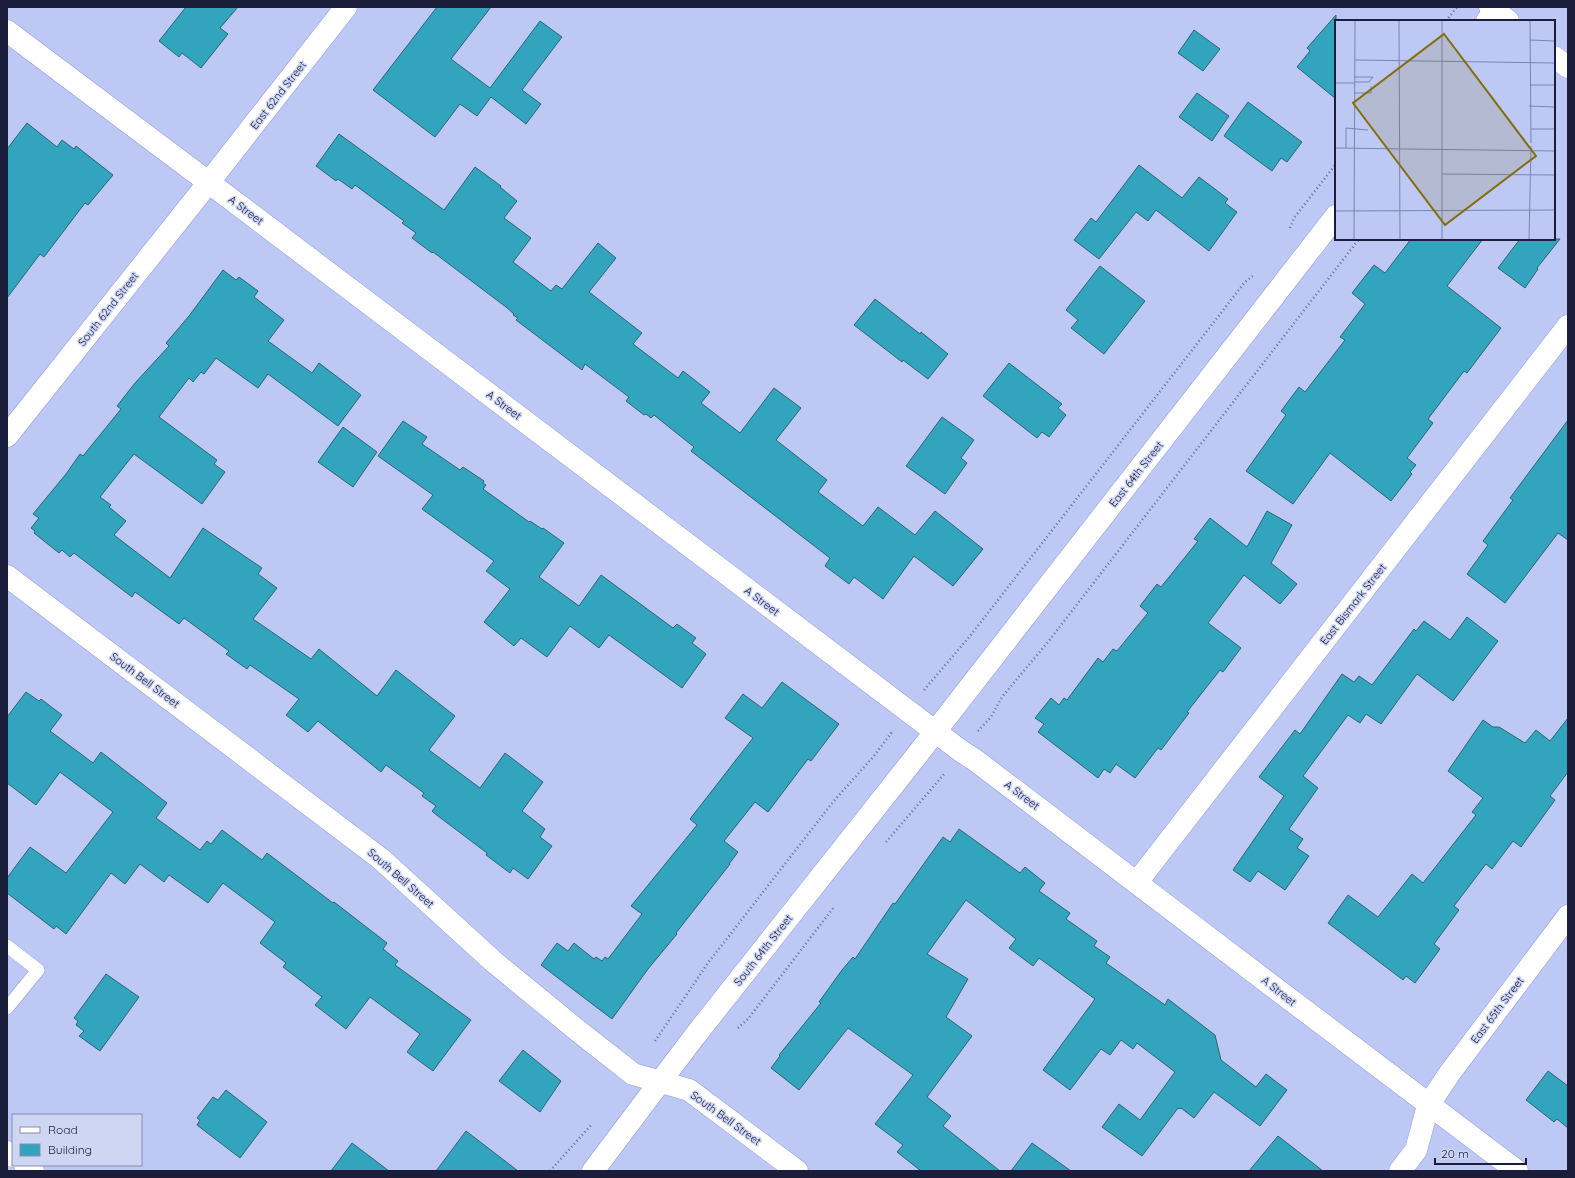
<svg xmlns="http://www.w3.org/2000/svg" width="1575" height="1178" viewBox="0 0 1575 1178" font-family="Quicksand,sans-serif">
  <style>
    .building { fill: #32a4bd; stroke: #2b6674 }
    .lines { fill: none; stroke-linecap: round; stroke-linejoin: round }
    .service-casing { stroke: #909ce5; stroke-width: 14 }
    .minor-casing { stroke: #909ce5; stroke-width: 23 }
    .tertiary-casing { stroke: #909ce5; stroke-width: 23 }
    .primary-casing { stroke: #909ce5; stroke-width: 23 }
    .path { stroke: #646b8f; stroke-width: 2.5; stroke-dasharray: 1 3; stroke-linecap: butt }
    .service { stroke: #fff; stroke-width: 13 }
    .minor { stroke: #fff; stroke-width: 22 }
    .tertiary { stroke: #fff; stroke-width: 22 }
    .primary { stroke: #fff; stroke-width: 22 }
    .labels { text-anchor: middle; stroke-width: 3; stroke-linejoin: round; paint-order: stroke }
    .street-label { font-size: 11px; fill: #1a1e3b; stroke: #cfd6f4 }
    .inset-road { fill: none; stroke: #7c84ab; stroke-width: 1 }
    .view { fill: #826e0b; fill-opacity: 0.15; stroke: #826e0b; stroke-width: 2 }
    .inset-edge { fill: none; stroke: #1a1e3b; stroke-width: 2 }
  </style>
  <rect width="100%" height="100%" fill="#bec8f5"/>
  <path class="building" d="M186 7H238L220 28 228 34 201 68 182 53 179 57 159 41Z
    M437 7H491L451 59 490 88 540 21 562 37 522 90 541 104 526 124 491 97 477 116 460 104 435 137 373 90Z
    M1336 15V99L1297 67 1310 51 1307 48Z
    M1194 30 1220 49 1203 71 1178 53Z
    M1197 93 1229 116 1212 141 1179 117Z
    M1248 102 1302 142 1287 162 1281 158 1272 171 1224 136Z
    M27 123 57 147 62 140 74 149 76 146 113 175 88 205 85 203 44 257 40 254 7 298V149Z
    M339 134 444 210 475 167 501 186 500 187 517 201 504 218 531 238 513 262 551 291 556 285 562 289 598 243 616 258 589 292 642 333 633 344 678 378 683 371 710 392 701 403 740 433 774 388 801 408 776 440 827 480 818 492 863 526 878 507 915 535 935 511 983 549 953 586 914 556 883 599 854 577 849 584 825 566 830 558 691 451 694 447 654 415 651 418 646 414 644 415 626 401 629 397 585 364 582 370 516 320 518 318 513 315 514 314 506 307 433 252 432 253 412 238 416 233 402 223 404 221 355 185 352 189 338 179 336 181 316 166Z
    M1139 165 1182 198 1199 177 1228 199 1225 203 1237 212 1209 251 1156 210 1148 221 1136 212 1099 259 1074 240 1091 218 1096 222Z
    M1411 239H1483L1447 286 1501 328 1467 373 1464 371 1428 419 1433 423 1407 458 1416 465 1410 472 1412 474 1391 501 1330 453 1293 504 1246 471 1286 415 1281 411 1299 387 1305 392 1345 340 1340 337 1365 304 1352 293 1374 265 1385 273Z
    M1520 239H1560L1537 268 1538 269 1525 288 1498 268Z
    M1100 266 1145 301 1104 354 1071 328 1078 320 1066 310Z
    M223 270 236 280 239 277 258 291 254 297 284 320 268 341 312 373 319 363 361 395 338 426 268 374 258 388 216 358 204 374 201 372 193 382 189 378 159 417 217 460 214 464 225 472 202 504 134 454 100 497 111 505 109 507 126 521 114 535 170 578 203 528 262 568 258 574 277 588 253 619 311 659 319 649 377 696 396 670 455 716 429 750 480 788 505 753 543 782 522 811 545 829 540 837 552 846 528 879 513 868 510 873 486 855 487 853 434 813 432 811 436 806 422 796 424 793 386 765 381 772 318 721 308 732 286 715 299 699 250 665 247 669 226 654 229 651 184 618 179 624 135 592 132 597 74 553 70 557 62 550 59 553 34 533 35 531 31 528 39 518 33 514 66 474 80 454 83 456 121 409 117 406 135 383 169 346 166 343 189 316Z
    M875 299 920 334 921 332 948 354 928 379 903 360 902 362 854 325Z
    M1009 363 1062 404 1058 408 1066 415 1049 437 1042 432 1037 438 983 396Z
    M942 417 974 440 961 458 967 463 945 494 906 466Z
    M1568 420V540L1558 533 1505 603 1467 574 1488 545 1483 541 1513 500 1510 498Z
    M403 421 427 437 422 444 460 470 463 467 484 481 483 483 486 485 483 489 529 522 530 521 542 529 543 528 564 543 539 577 579 606 601 575 673 628 677 624 696 638 692 643 706 654 682 688 609 635 599 648 570 626 547 657 521 638 514 646 484 622 510 589 486 571 494 561 422 509 433 495 378 456Z
    M343 427 377 452 353 487 318 462Z
    M1267 511 1292 525 1271 563 1297 584 1280 604 1244 575 1208 623 1241 648 1223 672 1220 670 1187 712 1189 713 1161 750 1158 748 1135 778 1116 764 1110 773 1104 769 1098 778 1038 732 1044 724 1035 718 1051 698 1059 705 1064 698 1067 700 1098 658 1103 662 1113 649 1117 651 1148 613 1140 606 1157 584 1161 587 1198 541 1194 539 1210 518 1247 547Z
    M1467 617 1498 641 1453 701 1417 674 1381 724 1366 714 1360 723 1348 715 1303 776 1318 788 1289 829 1303 839 1297 848 1309 856 1285 890 1258 871 1250 882 1233 870 1284 796 1259 777 1295 730 1300 734 1342 674 1354 682 1359 676 1372 685 1414 629 1416 631 1424 621 1450 640Z
    M782 682 839 724 811 761 808 759 768 812 755 802 724 841 738 852 729 864H730L676 933 677 934 648 969 612 1019 541 965 557 943 568 951 574 943 594 959 596 957 602 961 605 957 608 959 642 914 631 906 697 825 690 819 753 738 725 718 743 694 762 708Z
    M26 692 39 701 41 699 62 715 50 731 93 763 101 752 167 803 156 818 200 850 207 841 211 844 222 830 262 860 267 853 333 903 334 902 387 943 383 949 398 961 395 965 471 1020 433 1071 407 1052 420 1034 370 997 346 1029 315 1005 322 997 283 967 286 963 260 943 275 922 223 883 208 903 169 875 164 882 140 864 125 884 111 873 66 934 56 926 54 929 7 893V878L30 847 66 873 113 812 60 772 36 805 7 783V717Z
    M1568 718V772L1550 796 1555 800 1521 847 1513 841 1492 869 1486 864 1454 906 1459 910 1434 944 1440 949 1415 983 1406 976 1403 980 1328 923 1348 895 1378 917 1412 874 1423 883 1476 815 1472 812 1483 798 1448 771 1483 720 1493 727H1499L1525 743 1536 730 1550 741Z
    M959 829 1020 873 1025 867 1045 883 1039 891 1070 913 1066 919 1097 941 1094 946 1110 957 1106 963 1165 1005 1168 999 1215 1035 1221 1060 1256 1087 1266 1074 1287 1090 1260 1126 1214 1092 1194 1118 1181 1108 1180 1109 1178 1108 1142 1156 1102 1127 1119 1104 1140 1120 1175 1072 1137 1043 1133 1049 1121 1040 1110 1055 1101 1049 1070 1090 1043 1070 1095 999 1039 958 1033 966 1009 948 1016 939 966 900 927 954 968 979 946 1017 972 1036 927 1097 951 1116 943 1126 1000 1171H921L897 1152 903 1145 875 1124 913 1075 848 1028 799 1090 771 1068 780 1056 779 1055 821 1003 819 1002 842 970 853 957 855 959 893 903 895 904 943 837 950 842Z
    M106 974 139 997 100 1051 79 1036 84 1031 76 1025 78 1021 74 1018Z
    M523 1050 561 1081 540 1112 499 1081Z
    M1548 1071 1568 1086V1128L1557 1119 1554 1122 1526 1100Z
    M226 1090 267 1122 240 1158 197 1125 200 1120 197 1118 213 1097 218 1100Z
    M466 1131 518 1171H436Z
    M1278 1136 1323 1171H1249Z
    M352 1143 389 1171H331Z
    M1032 1143 1071 1171H1011Z"/>
  <g class="lines">
    <defs>
      <path id="service" d="M7 946 38 970 7 1008"/>
      <path id="minor" d="M1490 7 1508 21
        M7 31 228 197 961 751 975 760C1156 897 1335 1035 1517 1171
        M1554 57 1568 67
        M7 436 209 182 346 7
        M7 576 381 859 494 962 577 1030 633 1074 689 1090 797 1171
        M1137 882 1568 326
        M1400 1171 1416 1150 1428 1106 1449 1074 1568 916"/>
      <path id="tertiary" d="M1487 21 1498 7
        M593 1171 694 1037 910 764 1336 216"/>
      <path id="primary" d="M7 1152 13 1156
        M25 1165 33 1171"/>
    </defs>
    <use href="#service" class="service-casing"/>
    <use href="#minor" class="minor-casing"/>
    <use href="#tertiary" class="tertiary-casing"/>
    <use href="#primary" class="primary-casing"/>
    <path class="path" d="M1446 21 1457 7
      M1290 228 1294 218 1336 164
      M924 690 970 636 1245 282 1254 275
      M978 731 991 717 1002 697 1048 642 1359 239
      M886 842 945 773
      M738 1028 748 1019 834 907
      M655 1041 708 963 833 802 874 756 892 732
      M550 1171 592 1124"/>
    <use href="#service" class="service"/>
    <use href="#minor" class="minor"/>
    <use href="#tertiary" class="tertiary"/>
    <use href="#primary" class="primary"/>
  </g>
  <g class="labels">
    <g class="street-label">
      <text transform="translate(278 95) rotate(-52)" y="4">East 62nd Street</text>
      <text transform="translate(246 210) rotate(37)" y="4">A Street</text>
      <text transform="translate(108 309) rotate(-52)" y="4">South 62nd Street</text>
      <text transform="translate(504 405) rotate(37)" y="4">A Street</text>
      <text transform="translate(1136 474) rotate(-52)" y="4">East 64th Street</text>
      <text transform="translate(762 601) rotate(37)" y="4">A Street</text>
      <text transform="translate(1353 604) rotate(-52)" y="4">East Bismark Street</text>
      <text transform="translate(145 680) rotate(37)" y="4">South Bell Street</text>
      <text transform="translate(1022 795) rotate(37)" y="4">A Street</text>
      <text transform="translate(401 878) rotate(41)" y="4">South Bell Street</text>
      <text transform="translate(763 950) rotate(-52)" y="4">South 64th Street</text>
      <text transform="translate(1279 991) rotate(38)" y="4">A Street</text>
      <text transform="translate(1497 1010) rotate(-53)" y="4">East 65th Street</text>
      <text transform="translate(726 1118) rotate(36)" y="4">South Bell Street</text>
    </g>
  </g>
  <g transform="translate(1335 20)">
    <rect width="220" height="220" fill="#bec8f5"/>
    <path class="inset-road" d="M64 0 65 220M107 0V220M195 0 196 123M195 20 220 21M20 40 220 43M20 57H38L34 62H20M0 63H20M195 65H220M20 73H36V66M194 86 220 87M196 109H220M0 128 220 131M11 128V108L33 110M107 154 220 155M0 191 220 190M19 220 20 0M194 220 196 126"/>
    <path class="view" d="M109 14 201 136 110 205 18 83Z"/>
    <rect width="220" height="220" class="inset-edge"/>
  </g>
  <rect width="1575" height="1178" fill="none" stroke="#1a1e3b" stroke-width="16"/>
  <rect x="12" y="1114" width="130" height="52" fill="#cfd6f4" stroke="#878caa"/>
  <rect x="20" y="1127" width="20" height="6" fill="#ffffff" stroke="#878caa"/>
  <text x="48" y="1134" font-size="12" fill="#1a1e3b">Road</text>
  <rect x="20" y="1144" width="20" height="12" fill="#32a4bd" stroke="#878caa"/>
  <text x="48" y="1154" font-size="12" fill="#1a1e3b">Building</text>
  <path d="M1435 1158v6h91v-6" fill="none" stroke="#1a1e3b" stroke-width="2"/>
  <text x="1441" y="1158" font-size="12" fill="#1a1e3b" stroke="#cfd6f4" stroke-width="3" paint-order="stroke">20 m</text>
</svg>
